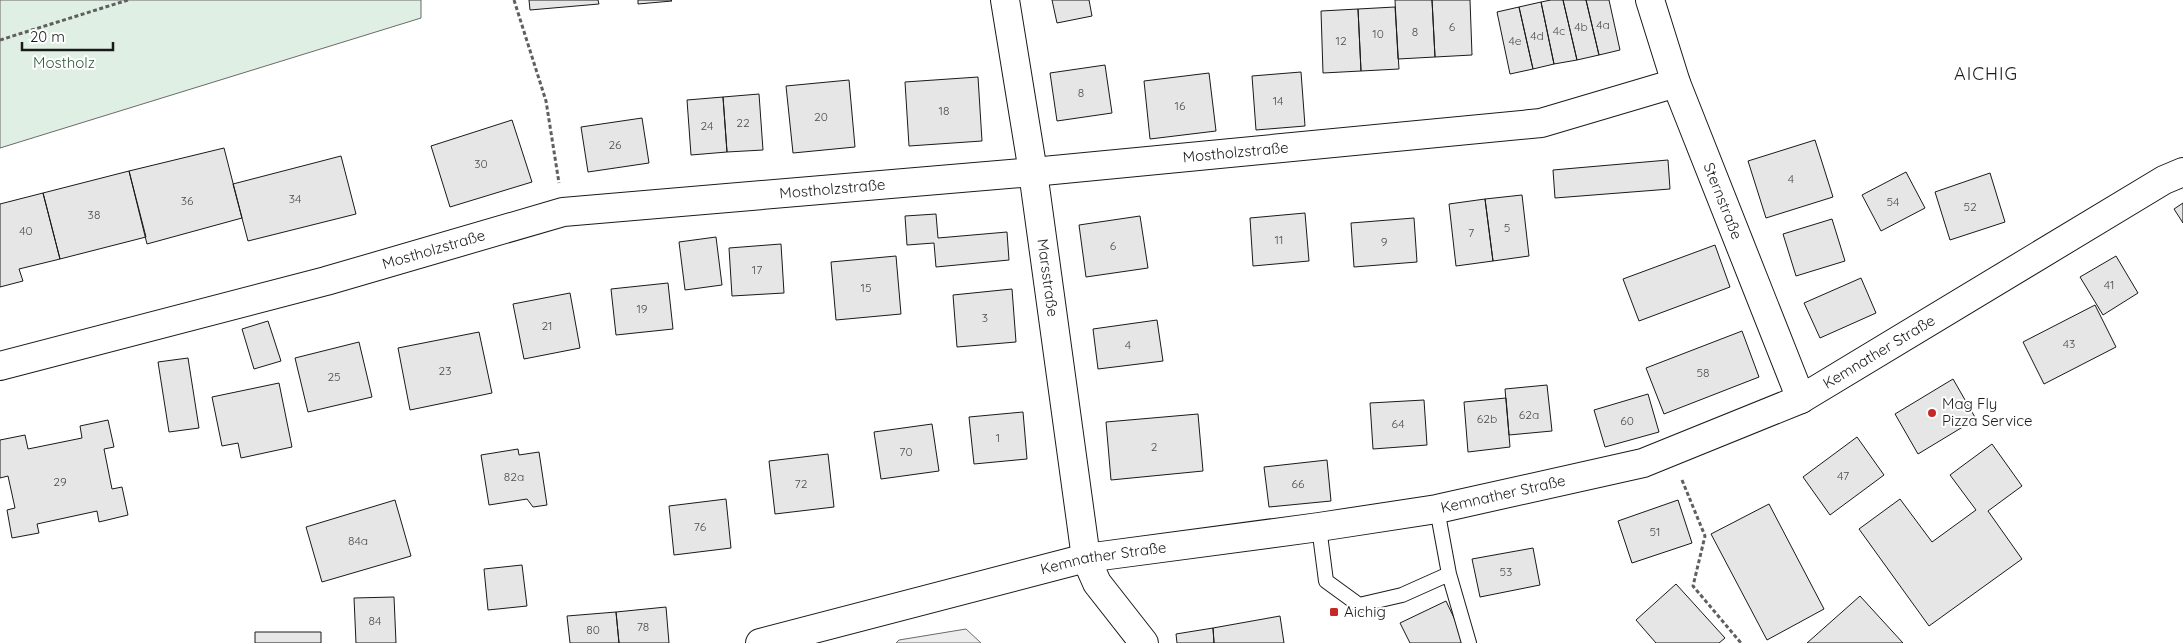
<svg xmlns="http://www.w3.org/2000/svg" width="2183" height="643" viewBox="0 0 2183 643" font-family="Quicksand,sans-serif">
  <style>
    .green { fill: #e0efe3; stroke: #6a6a6a }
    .parking { fill: #ededed; stroke: #6a6a6a }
    .building { fill: #e6e6e6; stroke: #1a1a1a }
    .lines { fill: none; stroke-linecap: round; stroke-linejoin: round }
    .lane-casing { stroke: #1a1a1a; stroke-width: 16 }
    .street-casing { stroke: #1a1a1a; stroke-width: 30 }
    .secondary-casing { stroke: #1a1a1a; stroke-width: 30 }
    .path { stroke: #5f5f5f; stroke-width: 3; stroke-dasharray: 4 2.5; stroke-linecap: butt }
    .lane { stroke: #fff; stroke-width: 14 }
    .street { stroke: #fff; stroke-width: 28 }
    .secondary { stroke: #fff; stroke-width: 28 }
    .poi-dot { fill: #c62828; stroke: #fff; stroke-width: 2 }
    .labels { text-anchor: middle; stroke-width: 4; stroke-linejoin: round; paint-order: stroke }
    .number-label { font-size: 12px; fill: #4d4d4d }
    .park-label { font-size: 15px; fill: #2b5a34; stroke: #fff }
    .street-label { font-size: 15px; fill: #1a1a1a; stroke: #fff }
    .poi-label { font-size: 15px; fill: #1a1a1a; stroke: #fff; text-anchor: start }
    .quarter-label { font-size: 18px; letter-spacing: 1px; fill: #1a1a1a; stroke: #fff }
  </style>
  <rect width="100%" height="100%" fill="#fff"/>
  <path class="green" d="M0 0H421V18L0 148Z"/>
  <path class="parking" d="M966 629 981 643H896L899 640Z"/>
  <path class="building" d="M529 0H598L599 4 530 10Z
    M638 0H671L672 1 638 4Z
    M1052 0H1089L1092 16 1057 23Z
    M1395 0H1432L1435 57 1398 59Z
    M1432 0H1470L1472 55 1435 57Z
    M1551 0H1563L1577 60 1554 64 1541 2Z
    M1563 0H1586L1599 55 1577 60Z
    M1586 0H1609L1620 50 1599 55Z
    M1541 2 1554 64 1533 69 1519 7Z
    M1395 7 1399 69 1361 71 1358 9Z
    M1519 7 1533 69 1510 74 1497 12Z
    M1358 9 1361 71 1323 73 1321 11Z
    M1105 65 1112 113 1057 121 1050 73Z
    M1301 72 1305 126 1256 130 1252 76Z
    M1209 73 1216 131 1150 139 1144 81Z
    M978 77 982 141 909 146 905 82Z
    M849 80 855 147 793 153 786 86Z
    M759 94 763 150 727 152 723 97Z
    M723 97 727 152 691 155 687 100Z
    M642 118 649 163 588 172 581 127Z
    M512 120 532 182 450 207 431 146Z
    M1815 140 1833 197 1766 218 1748 161Z
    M224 148 242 218 147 244 129 171Z
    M341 156 356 214 248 241 233 184Z
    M1668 160 1670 189 1555 198 1553 170Z
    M129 171 146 237 60 259 43 193Z
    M1906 172 1925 208 1881 231 1862 195Z
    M1990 173 2005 222 1950 240 1935 192Z
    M43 193 60 259 19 269 23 281 0 287V204Z
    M1522 195 1529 256 1493 261 1485 199Z
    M1485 199 1493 261 1456 266 1449 204Z
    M2183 203V223L2174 209Z
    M1305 213 1309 261 1253 266 1250 218Z
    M936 214 938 238 1007 232 1009 260 936 267 934 243 907 245 905 216Z
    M1140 216 1148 268 1086 277 1079 225Z
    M1414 218 1417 262 1354 267 1351 223Z
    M1832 219 1845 261 1796 276 1783 234Z
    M716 237 722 285 685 290 679 242Z
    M781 244 784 293 732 296 729 248Z
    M1715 245 1730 287 1639 321 1623 279Z
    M896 256 901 314 836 320 831 262Z
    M2116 256 2138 293 2103 315 2080 277Z
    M1861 278 1876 313 1820 338 1804 303Z
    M668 283 673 329 616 335 611 289Z
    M1012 289 1016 342 957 347 953 295Z
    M570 293 580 348 524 359 513 304Z
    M2095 305 2116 347 2044 384 2023 342Z
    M1157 320 1163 361 1098 369 1093 329Z
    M268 321 281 361 254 369 242 329Z
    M1742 331 1759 377 1664 414 1646 368Z
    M479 332 492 393 410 410 398 348Z
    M359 342 372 397 308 412 295 358Z
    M188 358 199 428 169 432 158 362Z
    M1953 379 1976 419 1918 454 1895 414Z
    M279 383 292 447 241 458 238 443 222 446 212 397Z
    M1547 385 1552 431 1509 435 1505 389Z
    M1648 394 1659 432 1605 447 1594 410Z
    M1506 398 1510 447 1468 452 1464 402Z
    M1424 400 1427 445 1373 449 1370 403Z
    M1023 412 1027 459 974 464 969 417Z
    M1198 414 1203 471 1111 480 1106 422Z
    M108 420 114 447 104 449 112 489 122 487 128 515 99 522 97 511 37 524 39 533 12 538 7 510 15 508 8 476 0 478V440L25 435 28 449 82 438 80 426Z
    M932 424 939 471 881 479 874 432Z
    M1857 437 1884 475 1830 515 1803 477Z
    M1992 444 2022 486 1988 511 2022 559 1929 626 1859 529 1900 499 1932 542 1976 510 1950 475Z
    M518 449 519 455 539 452 547 505 533 507 527 499 489 505 481 455Z
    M828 454 834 507 775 514 769 461Z
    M1327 460 1331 501 1269 507 1264 467Z
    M726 499 731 548 674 555 669 506Z
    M395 500 411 556 322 582 306 527Z
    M1678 500 1692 543 1632 563 1618 521Z
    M1769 504 1824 609 1767 640 1711 534Z
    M1533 548 1540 585 1480 597 1472 559Z
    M522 565 527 606 488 610 484 569Z
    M1676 584 1725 638 1719 643H1656L1636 620Z
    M1860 596 1903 643H1807Z
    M394 597 396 643H356L354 598Z
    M1446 601 1466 643H1410L1400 623Z
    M666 607 669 643H619L616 612Z
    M616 612 619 643H570L567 616Z
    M1280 616 1284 643H1214L1213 628Z
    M1213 628 1214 643H1177L1176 634Z
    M255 632H321V643H255Z"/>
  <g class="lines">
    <defs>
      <path id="lane" d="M1319 527 1326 581 1359 605 1402 595 1449 574 1437 509
        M1449 574 1469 643"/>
      <g id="street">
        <path id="s1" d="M1005 0 1033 172 1086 558 1097 583 1144 643"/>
        <path id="s2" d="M1650 0 1676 83 1801 399"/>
        <path id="s3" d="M0 366 326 281 563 212 1033 172 1541 123 1676 83"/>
      </g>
      <g id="secondary">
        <path id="s4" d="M760 643 1086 558 1319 527 1437 509 1643 463 1801 399 2164 180 2183 172"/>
      </g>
    </defs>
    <use href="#lane" class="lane-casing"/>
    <use href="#street" class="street-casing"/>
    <use href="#secondary" class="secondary-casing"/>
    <path class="path" d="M514 0 546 101 559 183
      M0 40 128 0
      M1682 480 1705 536 1693 586 1741 643"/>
    <use href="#lane" class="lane"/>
    <use href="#street" class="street"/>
    <use href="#secondary" class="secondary"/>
  </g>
  <g class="poi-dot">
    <circle cx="1932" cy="413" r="5"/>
    <rect x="1329" y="607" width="10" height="10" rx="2.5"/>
  </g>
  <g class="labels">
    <g class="number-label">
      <text x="1603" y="29">4a</text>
      <text x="1452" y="31">6</text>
      <text x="1581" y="31">4b</text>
      <text x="1559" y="35">4c</text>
      <text x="1415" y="36">8</text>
      <text x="1378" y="38">10</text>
      <text x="1537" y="40">4d</text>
      <text x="1341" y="45">12</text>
      <text x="1515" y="45">4e</text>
      <text x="1081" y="97">8</text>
      <text x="1278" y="105">14</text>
      <text x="1180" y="110">16</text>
      <text x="944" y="115">18</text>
      <text x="821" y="121">20</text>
      <text x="743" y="127">22</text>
      <text x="707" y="130">24</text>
      <text x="615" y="149">26</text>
      <text x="481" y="168">30</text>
      <text x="1791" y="183">4</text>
      <text x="295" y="203">34</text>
      <text x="187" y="205">36</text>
      <text x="1893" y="206">54</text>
      <text x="1970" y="211">52</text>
      <text x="94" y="219">38</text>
      <text x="1507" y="232">5</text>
      <text x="26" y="235">40</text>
      <text x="1471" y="237">7</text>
      <text x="1279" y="244">11</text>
      <text x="1384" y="246">9</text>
      <text x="1113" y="250">6</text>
      <text x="757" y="274">17</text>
      <text x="2109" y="289">41</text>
      <text x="866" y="292">15</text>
      <text x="642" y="313">19</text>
      <text x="985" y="322">3</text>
      <text x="547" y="330">21</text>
      <text x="2069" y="348">43</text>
      <text x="1128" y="349">4</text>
      <text x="445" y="375">23</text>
      <text x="1703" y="377">58</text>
      <text x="334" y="381">25</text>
      <text x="1529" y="419">62a</text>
      <text x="1487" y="423">62b</text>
      <text x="1627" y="425">60</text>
      <text x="1398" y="428">64</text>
      <text x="998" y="442">1</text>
      <text x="1154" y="451">2</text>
      <text x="906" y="456">70</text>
      <text x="1843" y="480">47</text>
      <text x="514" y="481">82a</text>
      <text x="60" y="486">29</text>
      <text x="801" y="488">72</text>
      <text x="1298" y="488">66</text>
      <text x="700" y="531">76</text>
      <text x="1655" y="536">51</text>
      <text x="358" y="545">84a</text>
      <text x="1506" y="576">53</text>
      <text x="375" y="625">84</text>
      <text x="643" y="631">78</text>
      <text x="593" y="634">80</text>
    </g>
    <g class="park-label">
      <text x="64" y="68">Mostholz</text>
    </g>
    <g class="street-label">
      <text dy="5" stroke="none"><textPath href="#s3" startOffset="1259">Mostholzstraße</textPath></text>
      <text dy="5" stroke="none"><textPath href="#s3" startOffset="854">Mostholzstraße</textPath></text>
      <text dy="5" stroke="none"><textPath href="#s2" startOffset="214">Sternstraße</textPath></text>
      <text dy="5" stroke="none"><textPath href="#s3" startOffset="449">Mostholzstraße</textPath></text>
      <text dy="5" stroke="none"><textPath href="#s1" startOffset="281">Marsstraße</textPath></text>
      <text dy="5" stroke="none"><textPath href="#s4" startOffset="1164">Kemnather Straße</textPath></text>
      <text dy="5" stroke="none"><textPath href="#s4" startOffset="759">Kemnather Straße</textPath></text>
      <text dy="5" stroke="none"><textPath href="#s4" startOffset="354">Kemnather Straße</textPath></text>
    </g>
    <g class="poi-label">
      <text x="1942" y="409">Mag Fly<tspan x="1942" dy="17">Pizza Service</tspan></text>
      <text x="1344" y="617">Aichig</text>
    </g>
    <g class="quarter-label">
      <text x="1986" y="80">AICHIG</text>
    </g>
  </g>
  <path d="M22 42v8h91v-8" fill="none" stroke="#1a1a1a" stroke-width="2.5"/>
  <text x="30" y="42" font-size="15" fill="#1a1a1a" stroke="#ffffff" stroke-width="4" paint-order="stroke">20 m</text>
</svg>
